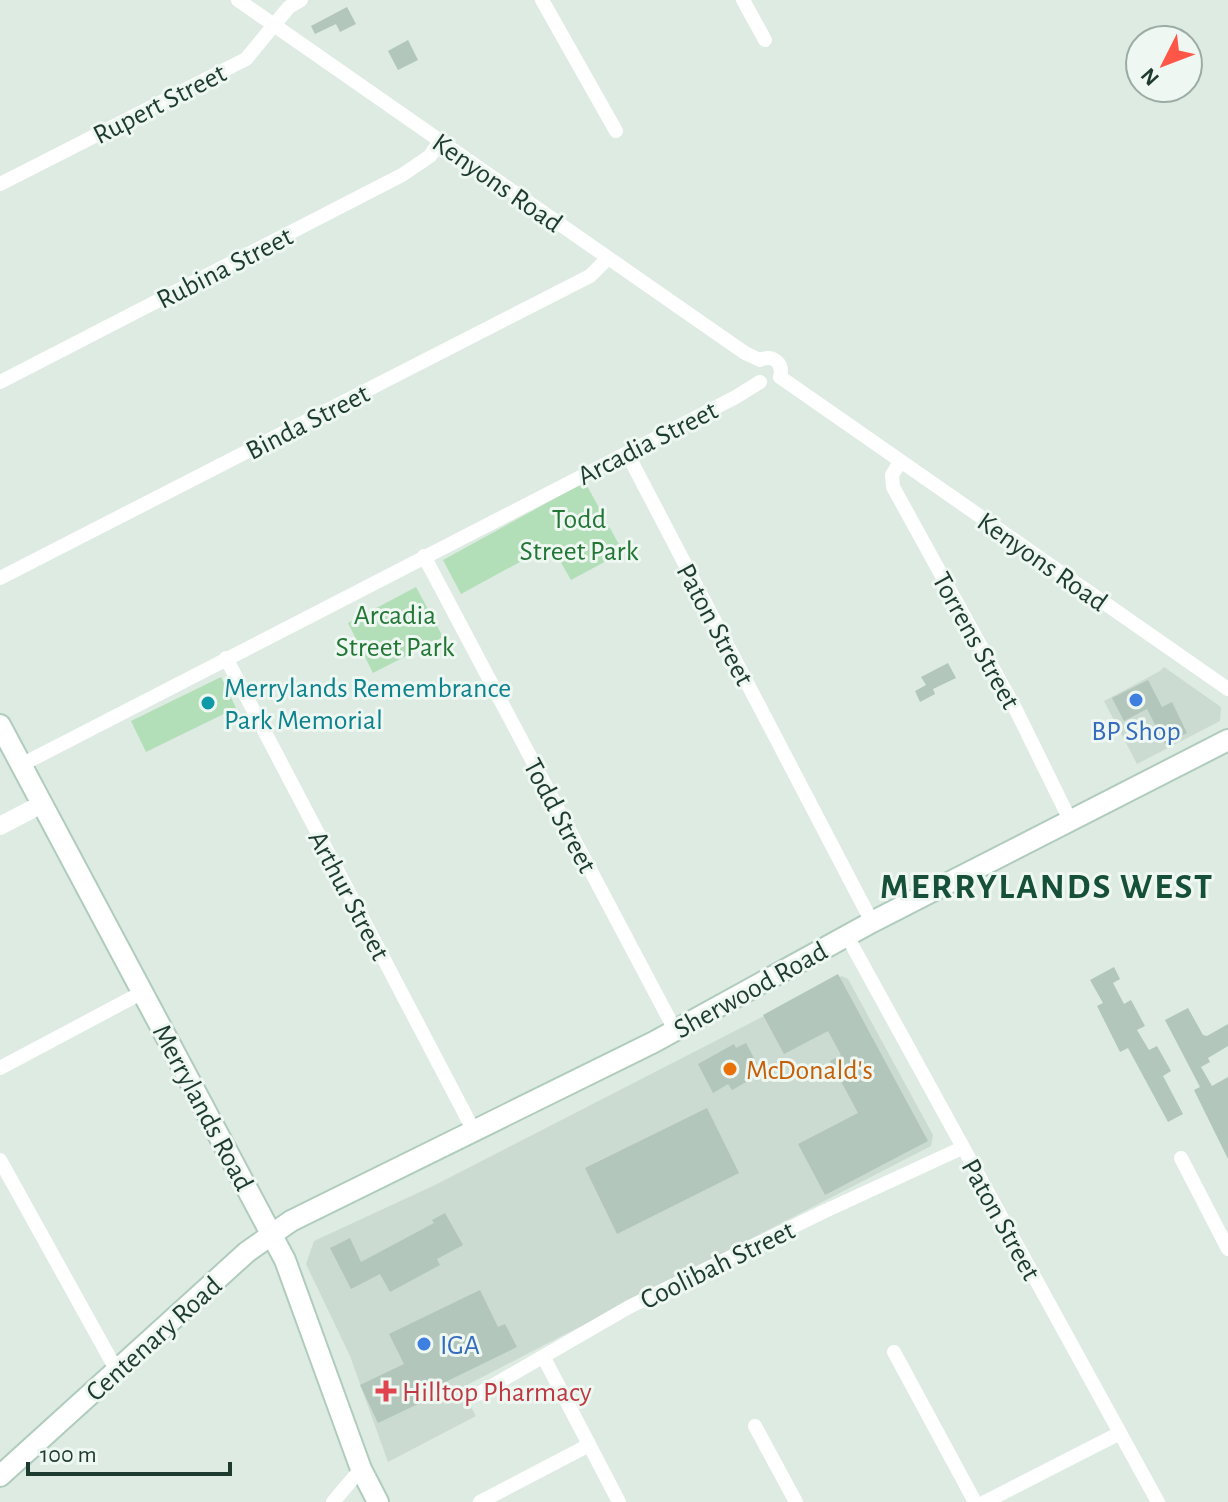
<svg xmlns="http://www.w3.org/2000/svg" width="1228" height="1502" viewBox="0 0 1228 1502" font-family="'Alegreya Sans',sans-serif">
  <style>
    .built { fill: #cbdbd1 }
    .green { fill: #b3dfb8 }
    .building { fill: #b2c6bb }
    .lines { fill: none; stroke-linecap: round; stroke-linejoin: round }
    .secondary-casing { stroke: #afccbd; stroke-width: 24 }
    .minor { stroke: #fff; stroke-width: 14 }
    .tertiary { stroke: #fff; stroke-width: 18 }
    .secondary { stroke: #fff; stroke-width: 20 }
    .shop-dot { fill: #3f7fe0; stroke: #eef7f1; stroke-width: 3 }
    .culture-dot { fill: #0f9aa8; stroke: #eef7f1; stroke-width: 3 }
    .food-dot { fill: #e8710a; stroke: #eef7f1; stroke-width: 3 }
    .health-dot { fill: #e0444e; stroke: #eef7f1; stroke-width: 3 }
    .labels { text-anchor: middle; stroke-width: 6; stroke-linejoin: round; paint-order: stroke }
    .street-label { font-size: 28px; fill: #1d3c2f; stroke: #eef7f1 }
    .park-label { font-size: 28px; fill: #237736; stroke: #eef7f1 }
    .culture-label { font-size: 28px; fill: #0d838f; stroke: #eef7f1; text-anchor: start }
    .shop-label { font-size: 28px; fill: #366cbe; stroke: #eef7f1 }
    .food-label { font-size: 28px; fill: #c56008; stroke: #eef7f1; text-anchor: start }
    .health-label { font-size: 28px; fill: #be3a42; stroke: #eef7f1; text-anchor: start }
    .district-label { font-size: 36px; font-weight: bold; letter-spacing: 2px; fill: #175039; stroke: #eef7f1 }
  </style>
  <rect width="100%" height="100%" fill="#ddebe2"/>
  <path class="built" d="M1164 667 1221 707 1220 721 1137 764 1104 701 1160 671Z
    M842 976 848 979 933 1135 931 1146 461 1388 476 1416 388 1462 350 1356 306 1264 314 1241 435 1185Z"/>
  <path class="green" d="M585 482 623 552 571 580 551 545 461 594 443 560Z
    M416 587 443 637 373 673 348 623Z
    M221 677 236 708 146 752 131 721Z"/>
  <path class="building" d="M347 7 356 24 340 32 336 24 315 34 311 26Z
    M408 40 418 60 398 70 388 51Z
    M948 663 956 678 933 689 935 694 920 702 915 691 926 685 921 677Z
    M1148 680 1162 707 1172 702 1187 733 1165 744 1147 709 1124 721 1112 698Z
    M1114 967 1120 979 1113 983 1124 1004 1131 1000 1145 1026 1137 1030 1149 1050 1157 1046 1171 1071 1163 1076 1183 1114 1168 1122 1128 1048 1120 1052 1097 1006 1103 1003 1090 980Z
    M838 974 928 1141 825 1195 798 1144 858 1113 830 1061 841 1055 828 1031 784 1054 763 1015Z
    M1188 1008 1203 1035 1207 1036 1228 1024V1046L1208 1058 1210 1062 1201 1067 1212 1086 1228 1077V1159L1194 1090 1200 1087 1165 1020Z
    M746 1043 762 1073 732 1090 728 1084 713 1093 698 1064 734 1044 736 1048Z
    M707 1108 739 1173 617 1234 585 1168Z
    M445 1213 463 1245 437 1259 440 1265 390 1292 380 1274 351 1289 330 1248 350 1238 361 1262 434 1223 432 1220Z
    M480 1290 498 1327 505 1324 517 1347 435 1387 439 1394 378 1423 360 1385 404 1364 389 1334Z"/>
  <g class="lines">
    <defs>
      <path id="secondary" d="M0 725 285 1260 361 1469 378 1502
        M0 1476 247 1252 291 1221 654 1042 872 922 1228 740"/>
    </defs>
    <use href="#secondary" class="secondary-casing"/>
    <path class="minor" d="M238 0 686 312 745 353 760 360
      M542 0 616 131
      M743 0 765 40
      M0 184 246 59 289 7 301 0
      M760 360C773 354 784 363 780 377
      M780 377 1228 689
      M0 382 402 175 430 156 440 141
      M627 453 872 922
      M900 462 892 475 893 487 1017 712 1070 820
      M424 556 675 1030
      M0 578 590 276 608 258
      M226 658 475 1133
      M21 765 734 398 760 382
      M847 936 1158 1502
      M0 1068 143 992
      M1181 1158 1228 1249
      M0 1160 117 1371
      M894 1352 975 1502
      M544 1358 619 1502
      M478 1394 629 1307 823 1212 962 1148
      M755 1426 796 1502
      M333 1502 361 1469
      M480 1502 589 1445
      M985 1502 1120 1433"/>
    <path class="tertiary" d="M0 826 42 804"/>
    <use href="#secondary" class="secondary"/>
  </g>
  <g class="shop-dot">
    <circle cx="1136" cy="700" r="8"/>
    <circle cx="424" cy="1344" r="8"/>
  </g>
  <circle class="culture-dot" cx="208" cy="703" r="8"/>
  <circle class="food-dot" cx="730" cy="1069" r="8"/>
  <path class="health-dot" d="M382 1379h8v8h8v8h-8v8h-8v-8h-8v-8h8z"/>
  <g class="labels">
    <g class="street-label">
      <text transform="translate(159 103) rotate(-27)" y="10">Rupert Street</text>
      <text transform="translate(498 182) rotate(35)" y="10">Kenyons Road</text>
      <text transform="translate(224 267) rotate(-27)" y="10">Rubina Street</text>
      <text transform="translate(307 421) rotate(-27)" y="10">Binda Street</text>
      <text transform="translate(647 442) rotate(-27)" y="10">Arcadia Street</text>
      <text transform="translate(1043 561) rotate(35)" y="10">Kenyons Road</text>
      <text transform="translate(716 624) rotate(62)" y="10">Paton Street</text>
      <text transform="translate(977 640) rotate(61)" y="10">Torrens Street</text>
      <text transform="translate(561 815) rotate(62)" y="10">Todd Street</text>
      <text transform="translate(350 895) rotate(62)" y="10">Arthur Street</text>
      <text transform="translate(750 989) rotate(-29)" y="10">Sherwood Road</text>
      <text transform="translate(204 1107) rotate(62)" y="10">Merrylands Road</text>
      <text transform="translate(1002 1219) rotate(61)" y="10">Paton Street</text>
      <text transform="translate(717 1264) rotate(-26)" y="10">Coolibah Street</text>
      <text transform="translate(153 1338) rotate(-42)" y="10">Centenary Road</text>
    </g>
    <g class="park-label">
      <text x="579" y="528">Todd<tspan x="579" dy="32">Street Park</tspan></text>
      <text x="395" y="624">Arcadia<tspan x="395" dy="32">Street Park</tspan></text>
    </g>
    <g class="culture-label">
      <text x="224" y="697">Merrylands Remembrance<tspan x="224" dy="32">Park Memorial</tspan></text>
    </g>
    <g class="shop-label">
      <text x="1136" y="740">BP Shop</text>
      <text x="440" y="1354" text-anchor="start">IGA</text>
    </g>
    <g class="food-label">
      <text x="746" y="1079">McDonald's</text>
    </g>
    <g class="health-label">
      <text x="402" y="1401">Hilltop Pharmacy</text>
    </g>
    <g class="district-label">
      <text x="1047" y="898">MERRYLANDS WEST</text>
    </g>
  </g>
  <g transform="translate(1164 64) rotate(228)"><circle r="38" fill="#eef7f1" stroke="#9aaca3" stroke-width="2"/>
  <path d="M0-6L14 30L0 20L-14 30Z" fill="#ff5647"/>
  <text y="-12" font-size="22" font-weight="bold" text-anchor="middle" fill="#1d3c2f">N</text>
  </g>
  <path d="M28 1462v12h202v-12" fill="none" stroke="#1d3c2f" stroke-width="4"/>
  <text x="40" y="1462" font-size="24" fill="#1d3c2f" stroke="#eef7f1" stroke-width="6" paint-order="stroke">100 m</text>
</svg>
